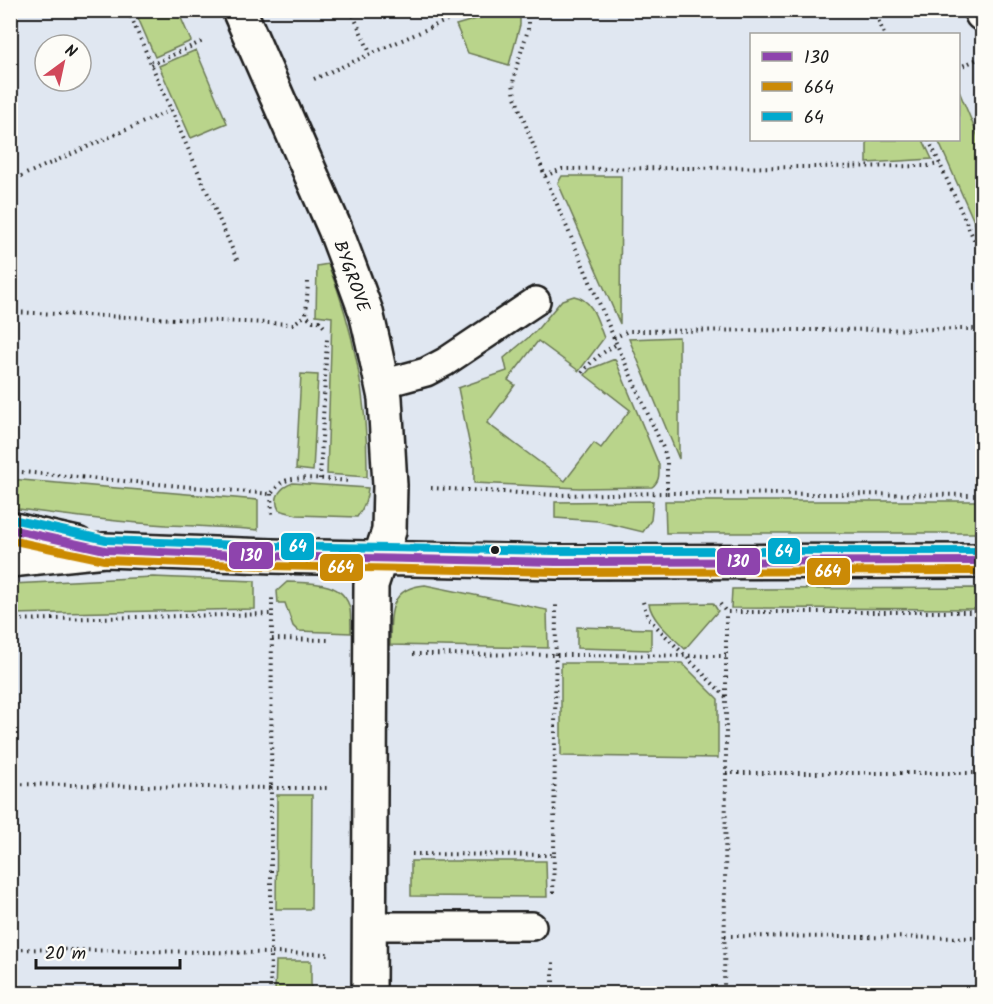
<svg xmlns="http://www.w3.org/2000/svg" width="993" height="1004" viewBox="0 0 993 1004" font-family="Kalam,sans-serif">
  <style>
    .green { fill: #b9d48b; stroke: #6a7854; stroke-width: 1.5 }
    .lines { fill: none; stroke-linecap: round; stroke-linejoin: round }
    .service-casing { stroke: #1c1c1c; stroke-width: 32 }
    .minor-casing { stroke: #1c1c1c; stroke-width: 38 }
    .path { stroke: #1c1c1c; stroke-width: 4; stroke-dasharray: 1.5 4.5; stroke-linecap: butt }
    .service { stroke: #fdfcf7; stroke-width: 27 }
    .minor { stroke: #fdfcf7; stroke-width: 33 }
    .bus-1-casing { stroke: #fdfcf7; stroke-width: 12 }
    .bus-2-casing { stroke: #fdfcf7; stroke-width: 12 }
    .bus-3-casing { stroke: #fdfcf7; stroke-width: 12 }
    .bus-1 { stroke: #8e44ad; stroke-width: 8 }
    .bus-2 { stroke: #cb8a06; stroke-width: 8 }
    .bus-3 { stroke: #00a9ce; stroke-width: 8 }
    .bus-dot { fill: #1c1c1c; stroke: #fdfcf7; stroke-width: 2 }
    .labels { text-anchor: middle; stroke-width: 4.5; stroke-linejoin: round; paint-order: stroke }
    .street-label { font-size: 18px; fill: #1c1c1c; stroke: #fdfcf7 }
    .line-badge { stroke: #fdfcf7; stroke-width: 2 }
    .badge-label { font-size: 16px; text-anchor: middle; font-weight: bold; fill: #fff }
  </style>
  <rect width="100%" height="100%" fill="#e0e7f1"/>
  <filter id="ink" filterUnits="userSpaceOnUse"><feTurbulence type="fractalNoise" baseFrequency=".0167" numOctaves="2"/><feDisplacementMap in="SourceGraphic" scale="12" xChannelSelector="R" yChannelSelector="G"/><feConvolveMatrix kernelMatrix="1 2 1 2 8 2 1 2 1" color-interpolation-filters="sRGB"/></filter>
  <g filter="url(#ink)">
    <path class="green" d="M135 11H178L191 41 155 57Z
      M520 12V25L509 65 468 53 456 25 490 15Z
      M196 50 227 123 191 138 159 66Z
      M959 91 982 146V234L980 235 938 140H958Z
      M867 140H923L932 159 867 163Z
      M562 176H621L620 324 558 183Z
      M328 264C355 332 368 404 367 477L327 474 332 317 316 315 317 266Z
      M574 296C594 300 597 321 604 338L579 371 538 341 508 380 515 385 487 423 565 481 594 443 601 448 630 410 585 375 590 369 615 359 659 465C659 474 660 481 652 487L579 488 474 483V466L458 388 507 371 504 358 535 332 562 300Z
      M679 337V459L629 339Z
      M301 374 318 375 313 471 296 469Z
      M10 479 258 500V530C228 527 197 526 166 525 114 522 62 515 11 508Z
      M293 483 368 488C367 500 364 508 357 517L297 515 279 510C272 497 281 487 293 483Z
      M653 501 651 520 643 532 598 521 555 518V502Z
      M665 501H982V533H666Z
      M153 577 255 581V609L11 614V584Z
      M287 582C309 583 344 580 350 609 351 617 351 625 351 633L298 631 293 626 285 603H278L277 591Z
      M425 585 547 610 548 648 390 645C391 616 387 588 425 585Z
      M982 588V609L731 608 732 589Z
      M713 603 718 611 685 649C673 637 652 621 649 604Z
      M577 627 651 629V650L577 648Z
      M561 663H682L718 699V758L561 756Z
      M277 795H312L311 909H276Z
      M411 861H546L547 897 411 896Z
      M276 961H311V993H275Z"/>
    <g class="lines">
      <defs>
        <path id="service" d="M382 384 426 372 445 362 536 301
          M369 926H532"/>
        <path id="minor" d="M239 10 335 229 355 282 366 312 373 342 385 398 390 485 389 531 371 585 369 994
          M981 10 982 14
          M10 529 77 544
          M10 560 105 550 272 556 556 562 982 561"/>
      </defs>
      <use href="#service" class="service-casing"/>
      <use href="#minor" class="minor-casing"/>
      <path class="path" d="M351 10 370 53
        M528 10V30L516 68 513 83 515 97 545 176 614 338 664 450 667 462V493L982 495
        M874 10 884 34
        M151 65 205 40
        M958 68 982 57
        M314 79 452 18 476 10
        M171 110 238 262
        M929 140 982 257
        M545 176 562 169 927 166 940 164
        M10 181 171 110 128 10
        M976 243 982 240
        M308 282 306 315 313 321H319L326 329
        M10 312 293 324 306 315
        M614 338 628 331 982 329
        M582 373C593 359 602 353 617 344
        M10 471 271 494C274 491 277 486 281 483 294 474 333 480 349 481
        M320 479 327 339
        M431 488 557 495 667 493
        M271 494 272 515
        M643 602 648 618 726 697V773L724 994
        M720 604 726 612H982
        M10 620 272 614V598
        M272 639 328 640
        M413 654 726 656
        M726 696V612
        M726 773H982
        M10 784 271 788 272 614
        M412 854 554 855 556 605
        M553 893 554 855
        M725 936 982 938
        M10 949 271 953V788H328
        M270 994 271 953 329 954
        M553 994V958"/>
      <use href="#service" class="service"/>
      <use href="#minor" class="minor"/>
      <defs>
        <path id="bus-1" d="M10 529 105 550 272 556 556 562 982 561"/>
        <path id="bus-2" d="M10 540 104 560 272 566 556 572 982 571"/>
        <path id="bus-3" d="M12 519 106 540 272 546 556 551H982"/>
      </defs>
      <use href="#bus-1" class="bus-1-casing"/>
      <use href="#bus-2" class="bus-2-casing"/>
      <use href="#bus-3" class="bus-3-casing"/>
      <use href="#bus-1" class="bus-1"/>
      <use href="#bus-2" class="bus-2"/>
      <use href="#bus-3" class="bus-3"/>
    </g>
  </g>
  <circle class="bus-dot" cx="495" cy="550" r="5"/>
  <g class="labels">
    <g class="street-label">
      <text transform="translate(352 276) rotate(70)" y="6">BYGROVE</text>
    </g>
  </g>
  <g class="line-badge">
    <rect x="280" y="532" width="35" height="29" rx="6" fill="#00a9ce"/>
    <rect x="767" y="537" width="34" height="28" rx="6" fill="#00a9ce"/>
    <rect x="228" y="541" width="46" height="29" rx="6" fill="#8e44ad"/>
    <rect x="716" y="547" width="45" height="29" rx="6" fill="#8e44ad"/>
    <rect x="319" y="553" width="45" height="29" rx="6" fill="#cb8a06"/>
    <rect x="806" y="557" width="45" height="29" rx="6" fill="#cb8a06"/>
  </g>
  <g class="badge-label">
    <text x="298" y="552">64</text>
    <text x="784" y="557">64</text>
    <text x="251" y="561">130</text>
    <text x="738" y="567">130</text>
    <text x="341" y="573">664</text>
    <text x="828" y="577">664</text>
  </g>
  <rect width="993" height="1004" fill="none" stroke="#fdfcf7" stroke-width="36"/>
  <rect x="18" y="18" width="957" height="968" fill="none" stroke="#1c1c1c" stroke-width="2" filter="url(#ink)"/>
  <rect x="750" y="33" width="210" height="108" fill="#fdfcf7" stroke="#a3a29f" stroke-width="1.5"/>
  <rect x="762" y="52" width="30" height="9" fill="#8e44ad" stroke="#a3a29f" stroke-width="1.5"/>
  <text x="804" y="63" font-size="18" fill="#1c1c1c">130</text>
  <rect x="762" y="82" width="30" height="9" fill="#cb8a06" stroke="#a3a29f" stroke-width="1.5"/>
  <text x="804" y="93" font-size="18" fill="#1c1c1c">664</text>
  <rect x="762" y="112" width="30" height="9" fill="#00a9ce" stroke="#a3a29f" stroke-width="1.5"/>
  <text x="804" y="123" font-size="18" fill="#1c1c1c">64</text>
  <g transform="translate(63 63) rotate(33)"><circle r="28" fill="#fdfcf7" stroke="#a3a29f" stroke-width="1.5"/>
  <path d="M0-4.5L10 22L0 15L-10 22Z" fill="#d1495b"/>
  <text y="-9" font-size="16" font-weight="bold" text-anchor="middle" fill="#1c1c1c">N</text>
  </g>
  <path d="M36 959v9h144v-9" fill="none" stroke="#1c1c1c" stroke-width="3"/>
  <text x="45" y="959" font-size="18" fill="#1c1c1c" stroke="#fdfcf7" stroke-width="4.5" paint-order="stroke">20 m</text>
</svg>
